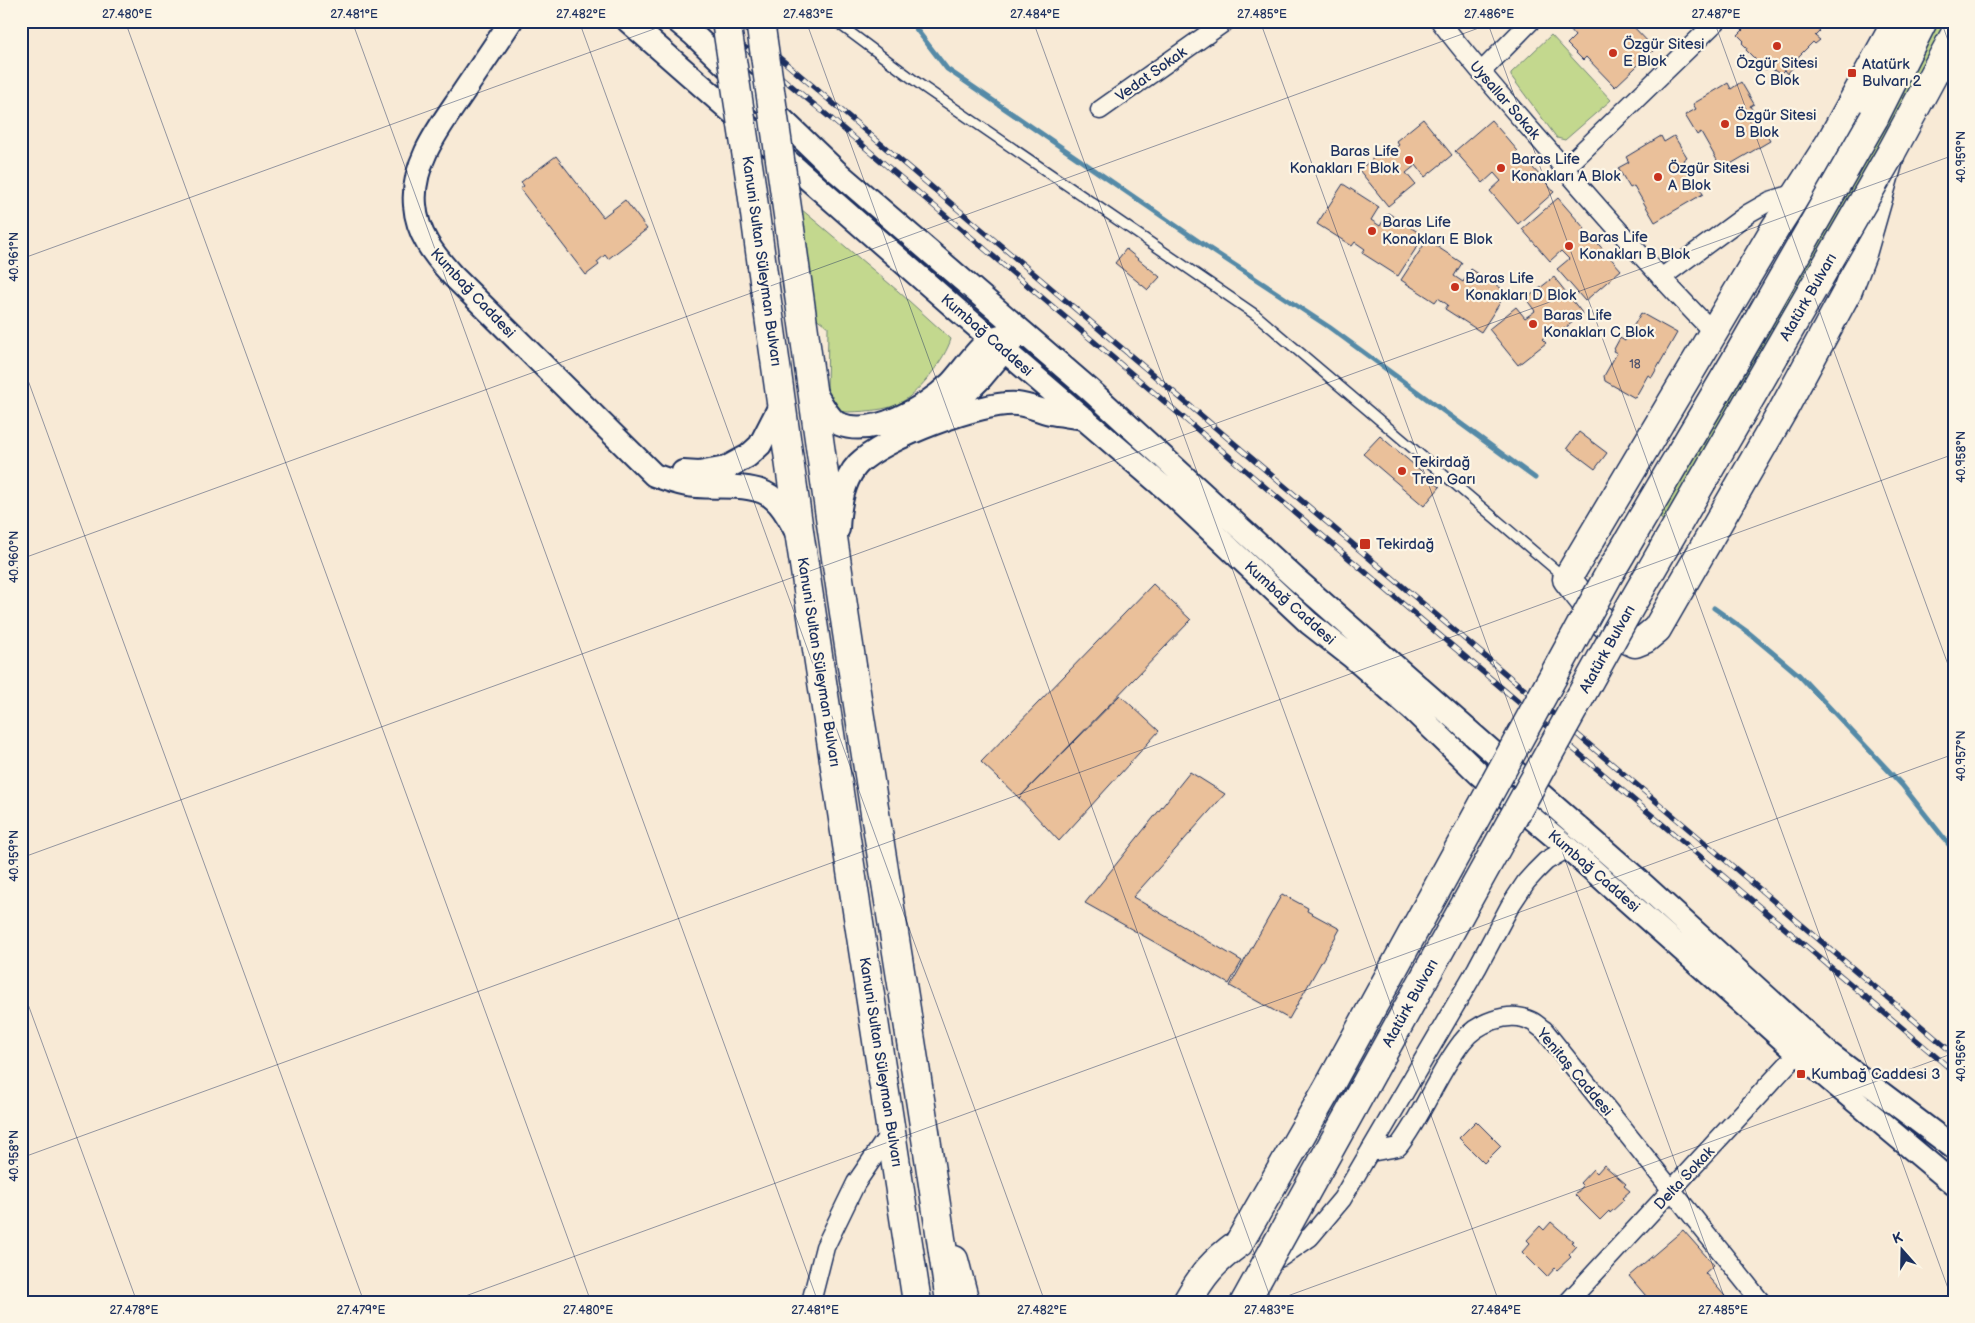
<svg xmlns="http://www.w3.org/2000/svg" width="1975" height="1323" viewBox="0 0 1975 1323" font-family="'Balsamiq Sans',sans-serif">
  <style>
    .green { fill: #c3d88e; stroke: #6f8476 }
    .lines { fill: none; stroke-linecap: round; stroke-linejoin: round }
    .stream { stroke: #548aa7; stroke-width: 5 }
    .building { fill: #eac09a; stroke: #1b2f5e }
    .service-casing { stroke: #1b2f5e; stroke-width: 12 }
    .minor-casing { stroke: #1b2f5e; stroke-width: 21 }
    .tertiary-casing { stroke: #1b2f5e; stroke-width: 26 }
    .primary-casing { stroke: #1b2f5e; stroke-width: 31 }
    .trunk-casing { stroke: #1b2f5e; stroke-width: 31 }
    .service { stroke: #fcf5e5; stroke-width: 9 }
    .minor { stroke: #fcf5e5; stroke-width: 18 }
    .tertiary { stroke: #fcf5e5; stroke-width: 22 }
    .primary { stroke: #fcf5e5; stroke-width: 28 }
    .trunk { stroke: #fcf5e5; stroke-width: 28 }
    .rail-casing { stroke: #1b2f5e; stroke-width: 5.5 }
    .rail { stroke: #fcf5e5; stroke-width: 4; stroke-dasharray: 11; stroke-linecap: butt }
    .primary-bridge-casing { stroke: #1b2f5e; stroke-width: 31; stroke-linecap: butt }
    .trunk-bridge-casing { stroke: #1b2f5e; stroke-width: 31; stroke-linecap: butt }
    .primary-bridge { stroke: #fcf5e5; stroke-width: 28 }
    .trunk-bridge { stroke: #fcf5e5; stroke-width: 28 }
    .ticks { fill: none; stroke: #1b2f5e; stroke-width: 1; stroke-opacity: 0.45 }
    .poi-dot { fill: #c8321e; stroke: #fcf5e5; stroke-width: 2 }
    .labels { text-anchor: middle; stroke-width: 4.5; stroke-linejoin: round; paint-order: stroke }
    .number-label { font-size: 12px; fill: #4f536d }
    .poi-label { font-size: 15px; fill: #1b2f5e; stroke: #fcf5e5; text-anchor: start }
    .street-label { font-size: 15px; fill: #1b2f5e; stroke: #fcf5e5 }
    .neatline { fill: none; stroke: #1b2f5e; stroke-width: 2 }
    .ticks-label { font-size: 12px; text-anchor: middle; fill: #1b2f5e }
  </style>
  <rect width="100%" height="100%" fill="#f8ead6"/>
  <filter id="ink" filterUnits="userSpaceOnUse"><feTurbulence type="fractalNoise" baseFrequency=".02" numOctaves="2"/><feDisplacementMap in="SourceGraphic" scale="10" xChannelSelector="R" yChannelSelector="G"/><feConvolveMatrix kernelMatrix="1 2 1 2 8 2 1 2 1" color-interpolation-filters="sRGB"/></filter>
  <g filter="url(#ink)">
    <path class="green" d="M1936 21H1946L1844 212 1663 520 1658 517Z
      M1551 35 1611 100 1565 140 1557 138 1511 76V73Z
      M801 209 898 291 951 339C945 359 920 391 902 402 888 411 858 412 842 412L827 396 828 327 807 311Z"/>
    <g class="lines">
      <path class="stream" d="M910 21 947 69 1207 247 1329 327 1535 478
        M1714 608 1749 633 1799 675 1902 785 1954 851"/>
    </g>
    <path class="building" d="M1582 21H1628L1655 49 1615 87 1586 57 1583 60 1567 44 1575 36 1571 31Z
      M1752 21H1815L1813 24 1820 31 1815 36 1820 40 1815 44 1813 42 1798 57 1800 59 1787 74 1784 70 1780 74 1769 67 1766 70 1746 50 1747 48 1742 43 1744 41 1738 35 1743 30 1741 28 1747 22 1749 24Z
      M1741 82 1754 104 1750 106 1770 141 1722 169 1701 132 1697 135 1685 115 1696 109 1693 104 1728 83 1731 89Z
      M1423 119 1452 155 1425 177 1416 165 1406 173 1415 184 1388 206 1359 170 1386 148 1390 152 1399 145 1396 141Z
      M1491 120 1518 151 1514 154 1522 164 1526 160 1554 192 1518 224 1490 191 1501 181 1494 173 1483 183 1455 151Z
      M1661 136 1664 142 1674 136 1687 157 1683 160 1703 194 1655 222 1634 186 1630 188 1618 168 1629 162 1626 157Z
      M556 156 603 217 625 200 647 229 608 259 605 255 597 262 599 265 586 275 520 189 524 186 521 182Z
      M1343 184 1379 207 1371 220 1380 226 1388 213 1424 236 1398 276 1362 253 1365 249 1355 242 1352 246 1317 224Z
      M1558 198 1585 229 1581 232 1589 242 1593 238 1621 270 1585 301 1557 269 1569 259 1561 251 1550 261 1522 229Z
      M1427 240 1462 263 1454 276 1463 282 1471 269 1507 292 1481 332 1445 309 1448 305 1438 298 1435 302 1401 280Z
      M1126 249 1160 277 1148 290 1115 263Z
      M1554 277 1583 314 1555 336 1552 332 1542 339 1546 343 1518 365 1489 329 1516 307 1525 318 1531 314 1535 311 1526 299Z
      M1641 313 1677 333 1652 377 1648 375 1635 398 1605 381 1604 376 1617 353 1613 351 1620 338 1625 341Z
      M1579 432 1607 453 1595 469 1567 448Z
      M1380 436 1440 487 1424 506 1363 454Z
      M1153 584 1191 620 1019 798 981 762Z
      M1120 695 1159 731 1059 841 1019 798Z
      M1190 772 1225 794 1133 897 1242 961 1229 984 1085 903Z
      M1282 894 1308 908 1307 911 1340 929 1289 1019 1230 986Z
      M1476 1121 1501 1146 1484 1163 1459 1138Z
      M1604 1165 1626 1184 1624 1186 1630 1191 1622 1198 1624 1200 1610 1213 1609 1211 1600 1220 1575 1195 1583 1186 1580 1183 1593 1169 1597 1173Z
      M1551 1222 1573 1241 1571 1242 1576 1247 1569 1255 1571 1257 1557 1270 1555 1268 1547 1277 1522 1252 1530 1243 1527 1240 1540 1226 1544 1230Z
      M1683 1230 1714 1265 1705 1273 1730 1302H1651L1629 1276Z"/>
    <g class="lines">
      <defs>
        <path id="service" d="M835 21 922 86 1256 315 1564 577"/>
        <path id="minor" d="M1440 21C1473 65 1509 105 1545 146 1599 209 1654 272 1713 332
          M1481 72 1531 21
          M1100 110 1226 21
          M1564 169 1717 21
          M1661 278 1749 213 1770 201 1797 193
          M1371 1149 1376 1151 1398 1147C1423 1115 1437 1074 1462 1042 1476 1023 1509 1010 1531 1021 1536 1023 1540 1028 1544 1030L1761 1302
          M1268 1263 1281 1257 1310 1237 1342 1199 1477 968 1510 906 1526 882 1535 872 1546 861 1568 848
          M811 1302 825 1247 856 1183 892 1130
          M1568 1302 1798 1053"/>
        <path id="tertiary" d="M511 21C496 44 481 66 466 88 443 123 411 161 415 205 417 234 434 255 452 275L654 475C665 479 676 483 687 485 712 490 754 480 774 499 785 508 791 523 798 535
          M628 21 955 308 1175 497 1309 623 1351 656 1414 711 1479 774 1568 848 1798 1053 1954 1184
          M677 21 694 35 835 170 1090 390 1297 580 1636 878 1828 1053 1954 1148
          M812 387C817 397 830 420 839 424 873 438 926 407 950 384 960 374 980 345 991 339 995 337 1001 336 1006 335
          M938 421 982 377 1013 340
          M683 472 699 473 726 468 748 456 760 445 782 402
          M838 529C839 508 842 481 858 464 882 439 982 401 1017 404 1028 405 1039 410 1050 413 1061 415 1073 416 1084 418"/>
        <path id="primary" d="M1897 21 1831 141 1776 227 1567 579C1587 604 1604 631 1635 643L1645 639 1657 629 1782 412 1848 290 1862 254 1891 153 1954 36
          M1853 106 1874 118 1923 21
          M954 1260 965 1302
          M1187 1302C1203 1274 1213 1262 1239 1243
          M1245 1302 1266 1264"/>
        <path id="trunk" d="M790 229C813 398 836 568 863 736 892 925 924 1113 950 1302
          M762 266 800 538 917 1302"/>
      </defs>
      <use href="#service" class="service-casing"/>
      <use href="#minor" class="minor-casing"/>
      <use href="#tertiary" class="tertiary-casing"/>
      <use href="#primary" class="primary-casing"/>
      <use href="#trunk" class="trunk-casing"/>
      <use href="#service" class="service"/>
      <use href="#minor" class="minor"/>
      <use href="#tertiary" class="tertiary"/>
      <use href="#primary" class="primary"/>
      <use href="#trunk" class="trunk"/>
      <defs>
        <path id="rail" d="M713 21 834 121 1954 1072
          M736 21 1954 1054"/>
      </defs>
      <use href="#rail" class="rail-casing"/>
      <use href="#rail" class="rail"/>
      <defs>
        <path id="primary-bridge" d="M1239 1243 1328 1088 1608 576 1735 361 1874 118
          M1266 1264 1630 607 1891 153"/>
        <path id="trunk-bridge" d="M726 21 751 184 762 266
          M760 21 790 229"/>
      </defs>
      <use href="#primary-bridge" class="primary-bridge-casing"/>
      <use href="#trunk-bridge" class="trunk-bridge-casing"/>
      <use href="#primary-bridge" class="primary-bridge"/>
      <use href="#trunk-bridge" class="trunk-bridge"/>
    </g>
  </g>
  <path class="ticks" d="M125 21 591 1302M352 21 818 1302M579 21 1045 1302M806 21 1272 1302M1033 21 1499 1302M1260 21 1726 1302M1487 21 1953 1302M1714 21 1954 681M1941 21 1954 57M21 259 676 21M21 361 364 1302M21 559 1498 21M21 858 1954 155M21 985 137 1302M21 1158 1954 454M449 1302 1954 754M1271 1302 1954 1053"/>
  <g class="poi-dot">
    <circle cx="1777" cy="46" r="5"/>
    <circle cx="1613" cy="53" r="5"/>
    <rect x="1847" y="68" width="10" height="10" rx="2.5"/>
    <circle cx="1725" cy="124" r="5"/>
    <circle cx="1409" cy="160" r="5"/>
    <circle cx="1501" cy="168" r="5"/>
    <circle cx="1658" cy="177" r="5"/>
    <circle cx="1372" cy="231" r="5"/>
    <circle cx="1569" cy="246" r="5"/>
    <circle cx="1455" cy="287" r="5"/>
    <circle cx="1533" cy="324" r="5"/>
    <circle cx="1402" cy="471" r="5"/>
    <rect x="1359" y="538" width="12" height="12" rx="2.5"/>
    <rect x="1796" y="1069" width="10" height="10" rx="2.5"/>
  </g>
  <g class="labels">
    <g class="number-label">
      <text x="1635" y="368">18</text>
    </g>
    <g class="poi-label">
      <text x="1623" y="49">Özgür Sitesi<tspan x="1623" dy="17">E Blok</tspan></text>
      <text x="1777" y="68" text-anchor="middle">Özgür Sitesi<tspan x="1777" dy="17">C Blok</tspan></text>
      <text x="1862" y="69">Atatürk<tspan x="1862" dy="17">Bulvarı 2</tspan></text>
      <text x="1735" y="120">Özgür Sitesi<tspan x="1735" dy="17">B Blok</tspan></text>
      <text x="1399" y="156" text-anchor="end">Baras Life<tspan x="1399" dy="17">Konakları F Blok</tspan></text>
      <text x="1511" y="164">Baras Life<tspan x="1511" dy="17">Konakları A Blok</tspan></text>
      <text x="1668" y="173">Özgür Sitesi<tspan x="1668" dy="17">A Blok</tspan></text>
      <text x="1382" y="227">Baras Life<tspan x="1382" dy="17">Konakları E Blok</tspan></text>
      <text x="1579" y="242">Baras Life<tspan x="1579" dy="17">Konakları B Blok</tspan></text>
      <text x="1465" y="283">Baras Life<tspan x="1465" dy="17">Konakları D Blok</tspan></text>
      <text x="1543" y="320">Baras Life<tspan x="1543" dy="17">Konakları C Blok</tspan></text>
      <text x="1412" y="467">Tekirdağ<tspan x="1412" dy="17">Tren Garı</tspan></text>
      <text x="1376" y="549">Tekirdağ</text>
      <text x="1811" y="1079">Kumbağ Caddesi 3</text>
    </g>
    <g class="street-label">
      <text transform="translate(1151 74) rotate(-35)" y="5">Vedat Sokak</text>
      <text transform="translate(1505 100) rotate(49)" y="5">Uysallar Sokak</text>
      <text transform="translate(762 261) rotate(82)" y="5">Kanuni Sultan Süleyman Bulvarı</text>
      <text transform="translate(473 293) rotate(47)" y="5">Kumbağ Caddesi</text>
      <text transform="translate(1808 297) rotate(-60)" y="5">Atatürk Bulvarı</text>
      <text transform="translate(987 335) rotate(41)" y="5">Kumbağ Caddesi</text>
      <text transform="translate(1290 603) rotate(42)" y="5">Kumbağ Caddesi</text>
      <text transform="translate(1607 649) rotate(-61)" y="5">Atatürk Bulvarı</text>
      <text transform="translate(819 662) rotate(81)" y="5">Kanuni Sultan Süleyman Bulvarı</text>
      <text transform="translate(1594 871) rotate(41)" y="5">Kumbağ Caddesi</text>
      <text transform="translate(1410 1003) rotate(-61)" y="5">Atatürk Bulvarı</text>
      <text transform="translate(881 1062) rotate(81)" y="5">Kanuni Sultan Süleyman Bulvarı</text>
      <text transform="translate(1575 1072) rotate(50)" y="5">Yenitaş Caddesi</text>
      <text transform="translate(1684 1178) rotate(-47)" y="5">Delta Sokak</text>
    </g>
  </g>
  <rect width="1975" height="1323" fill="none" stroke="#fcf5e5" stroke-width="55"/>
  <g transform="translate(1902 1250) rotate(340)" stroke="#fcf5e5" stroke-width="4" paint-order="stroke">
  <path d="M0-4L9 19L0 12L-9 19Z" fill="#1b2f5e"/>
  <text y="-8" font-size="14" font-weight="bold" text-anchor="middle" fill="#1b2f5e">K</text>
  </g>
  <rect x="28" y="28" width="1920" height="1268" class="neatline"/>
  <g class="ticks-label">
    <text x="127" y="18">27.480°E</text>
    <text x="354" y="18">27.481°E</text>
    <text x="581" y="18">27.482°E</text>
    <text x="808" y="18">27.483°E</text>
    <text x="1035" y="18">27.484°E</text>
    <text x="1262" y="18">27.485°E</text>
    <text x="1489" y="18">27.486°E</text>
    <text x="1716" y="18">27.487°E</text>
    <text transform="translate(1961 157) rotate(-90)" y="4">40.959°N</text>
    <text transform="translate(14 257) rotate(-90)" y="4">40.961°N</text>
    <text transform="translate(1961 457) rotate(-90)" y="4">40.958°N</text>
    <text transform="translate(14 557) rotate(-90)" y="4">40.960°N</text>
    <text transform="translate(1961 756) rotate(-90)" y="4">40.957°N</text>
    <text transform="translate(14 856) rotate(-90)" y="4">40.959°N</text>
    <text transform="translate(1961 1056) rotate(-90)" y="4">40.956°N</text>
    <text transform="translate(14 1156) rotate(-90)" y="4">40.958°N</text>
    <text x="134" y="1314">27.478°E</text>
    <text x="361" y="1314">27.479°E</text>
    <text x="588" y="1314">27.480°E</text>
    <text x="815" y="1314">27.481°E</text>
    <text x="1042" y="1314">27.482°E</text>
    <text x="1269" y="1314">27.483°E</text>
    <text x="1496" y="1314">27.484°E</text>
    <text x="1723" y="1314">27.485°E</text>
  </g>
</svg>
